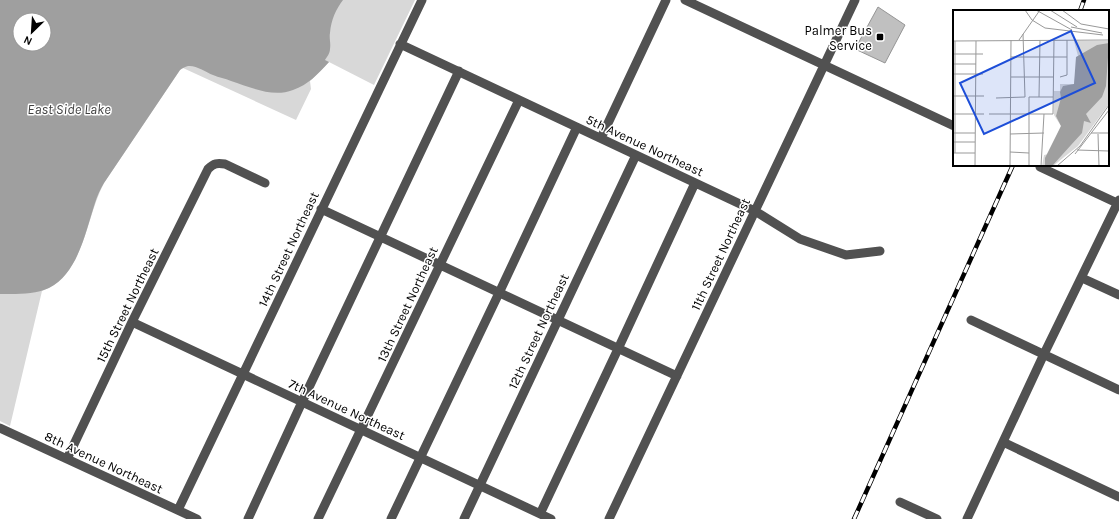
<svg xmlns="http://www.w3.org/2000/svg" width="1119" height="519" viewBox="0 0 1119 519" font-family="Karla,sans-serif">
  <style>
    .green { fill: #d8d8d8; fill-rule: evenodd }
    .water { fill: #9f9f9f; fill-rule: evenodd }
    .building { fill: #c0c0c0; stroke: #959595 }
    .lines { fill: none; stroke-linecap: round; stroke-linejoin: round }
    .minor { stroke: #515151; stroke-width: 9 }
    .rail-casing { stroke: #000; stroke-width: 4.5 }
    .rail { stroke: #fff; stroke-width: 3; stroke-dasharray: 9; stroke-linecap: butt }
    .poi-dot { fill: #000; stroke: #fff; stroke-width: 1.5 }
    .labels { text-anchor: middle; stroke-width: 3; stroke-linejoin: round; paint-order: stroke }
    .poi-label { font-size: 13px; fill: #000; stroke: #fff; text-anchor: end }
    .street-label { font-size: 13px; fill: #000; stroke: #fff }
    .water-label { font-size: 14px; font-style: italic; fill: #404040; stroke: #fff }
    .inset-road { fill: none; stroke: #999; stroke-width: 1 }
    .view { fill: #1d4ed8; fill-opacity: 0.15; stroke: #1d4ed8; stroke-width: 2 }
    .inset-edge { fill: none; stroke: #000; stroke-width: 2 }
  </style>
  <rect width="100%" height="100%" fill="#fff"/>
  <path class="green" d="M0 0H415L374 85 329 62 310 81 311 89 296 120 183 68 180 70 104 183C85 219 85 274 42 291L10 426 0 421ZM20 20H44V44H20Z"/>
  <path class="water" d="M0 0H343C336 9 331 20 330 33 329 38 331 43 330 49 330 53 327 57 325 60L329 62C318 74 308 85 293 90 272 98 250 87 231 81 225 78 219 78 213 75 206 72 196 65 188 66 185 67 182 68 180 70L104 183C100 190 97 196 95 203 86 230 78 274 49 288 34 295 16 294 0 294ZM20 20H44V44H20Z"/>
  <path class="building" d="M878 7 905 25 885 63 855 49Z"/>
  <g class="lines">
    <path class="minor" d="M685 0 954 126
      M400 44 755 211 800 239 846 255 880 251
      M601 138 666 0
      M1040 167 1119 204
      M321 209 677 376
      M1082 278 1119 295
      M971 320 1119 390
      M132 322 551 519
      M0 428 197 519
      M1003 442 1119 497
      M67 459 132 322 208 169C214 163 217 163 225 164L265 183
      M900 502 937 519
      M178 510 422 0
      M540 514 618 349 695 183
      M248 519 302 402 459 71
      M318 519 519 100
      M391 519 499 293 577 127
      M464 519 636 155
      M609 519 855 0
      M967 519 1044 354 1119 200"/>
    <defs>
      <path id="rail" d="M1080 11 1084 0
        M854 519 1013 165"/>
    </defs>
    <use href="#rail" class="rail-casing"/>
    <use href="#rail" class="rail"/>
  </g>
  <rect class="poi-dot" x="876" y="33" width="8" height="8" rx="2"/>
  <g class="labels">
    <g class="poi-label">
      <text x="872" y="35">Palmer Bus<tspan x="872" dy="15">Service</tspan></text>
    </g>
    <g class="street-label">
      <text transform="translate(645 145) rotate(25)" y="5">5th Avenue Northeast</text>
      <text transform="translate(288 249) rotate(-65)" y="5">14th Street Northeast</text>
      <text transform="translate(720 254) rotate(-65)" y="5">11th Street Northeast</text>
      <text transform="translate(407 304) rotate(-65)" y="5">13th Street Northeast</text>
      <text transform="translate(127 305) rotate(-64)" y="5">15th Street Northeast</text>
      <text transform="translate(538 331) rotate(-65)" y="5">12th Street Northeast</text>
      <text transform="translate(347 409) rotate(25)" y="5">7th Avenue Northeast</text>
      <text transform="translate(104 462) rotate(25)" y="5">8th Avenue Northeast</text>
    </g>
    <g class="water-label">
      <text x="69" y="114">East Side Lake</text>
    </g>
  </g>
  <g transform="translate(953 10)">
    <rect width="156" height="156" fill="#fff"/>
    <path d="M121 31H156V94L125 136 100 156H89L91 145 96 144 108 116 101 105V81H107V74H121L125 46Z" fill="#d8d8d8"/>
    <path d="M156 33 153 76 149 87 133 104 138 113 131 111 129 123 118 135 100 155 92 156V148L108 116 103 106 108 88 107 82 110 76 121 74 123 47 144 35Z" fill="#9f9f9f"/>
    <path class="inset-road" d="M72 0 79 10 92 18 150 25M83 0 119 20M97 0 124 17M109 0 128 14 156 19M118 17 149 23M70 24 72 87M66 30 87 0M0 31 156 30M0 44H30M58 47H114M0 54H23M0 64H30M58 67H101M107 67 114 65V30M0 86H31M76 87H100M86 87 87 30M43 88 72 87M0 104H31M36 104H100L101 30M0 123H22M138 123H156M57 124 91 123M145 124 146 156M0 132H22M124 140 156 141M57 142 76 143M0 143H22M2 143V31M122 144 156 100M22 156 23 31M57 156 58 30M76 156V87M88 156 91 104M104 156 127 136 156 95"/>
    <path class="view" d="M118 21 142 73 31 124 7 73Z"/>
    <rect width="156" height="156" class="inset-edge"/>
  </g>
  <g transform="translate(32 32) rotate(205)"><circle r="19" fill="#ffffff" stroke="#999999"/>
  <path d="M0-3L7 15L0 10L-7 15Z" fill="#000000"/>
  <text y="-6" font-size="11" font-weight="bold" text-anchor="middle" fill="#000000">N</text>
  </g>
</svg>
